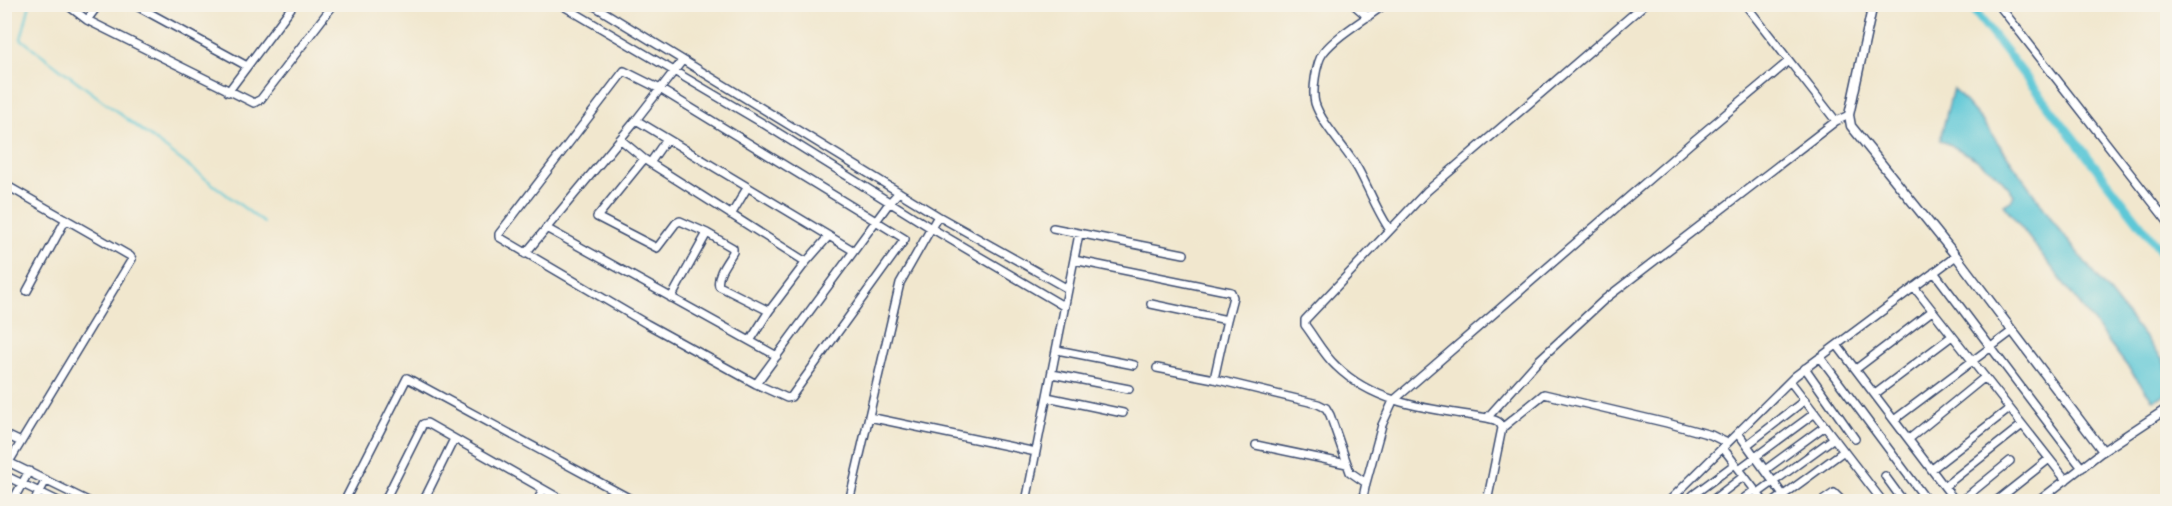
<svg xmlns="http://www.w3.org/2000/svg" width="2172" height="506" viewBox="0 0 2172 506" font-family="'IM FELL French Canon',serif">
  <style>
    .water { fill: #5dc8d7; stroke: #3c7c9a; stroke-width: 1.5 }
    .lines { fill: none; stroke-linecap: round; stroke-linejoin: round }
    .stream { stroke: #5dc8d7; stroke-width: 2 }
    .canal { stroke: #5dc8d7; stroke-width: 9 }
    .minor-casing { stroke: #3b4b6f; stroke-width: 10 }
    .tertiary-casing { stroke: #3b4b6f; stroke-width: 11 }
    .minor { stroke: #fff; stroke-width: 7 }
    .tertiary { stroke: #fff; stroke-width: 8 }
  </style>
  <rect width="100%" height="100%" fill="#f7f3e8"/>
  <filter id="ink" filterUnits="userSpaceOnUse"><feTurbulence type="fractalNoise" baseFrequency=".0167" numOctaves="2"/><feDisplacementMap in="SourceGraphic" scale="12" xChannelSelector="R" yChannelSelector="G"/><feConvolveMatrix kernelMatrix="1 2 1 2 8 2 1 2 1" color-interpolation-filters="sRGB"/></filter>
  <filter id="wash" filterUnits="userSpaceOnUse"><feTurbulence type="fractalNoise" baseFrequency=".008" numOctaves="4" result="noise"/><feDisplacementMap in="SourceGraphic" scale="24" xChannelSelector="R" yChannelSelector="G"/><feGaussianBlur stdDeviation="1.35" result="paint"/><feColorMatrix in="noise" values="0 0 0 0 0 0 0 0 0 0 0 0 0 0 0 0 0 1.4 0 .05"/><feComposite in="paint" operator="in"/></filter>
  <g filter="url(#wash)">
    <rect width="100%" height="100%" fill="#f1e7ce"/>
    <path class="water" d="M1953 88 1984 123 2058 228 2162 359C2169 370 2170 384 2164 396L2153 400 2004 205 2011 201 2014 195C1998 169 1967 153 1940 140Z"/>
    <g class="lines">
      <path class="stream" d="M30 4 21 39 264 223"/>
      <path class="canal" d="M1969 4 2168 260"/>
    </g>
  </g>
  <g filter="url(#ink)">
    <g class="lines">
      <defs>
        <path id="minor" d="M66 4 87 20 254 103 261 99 334 4
          M133 4 247 66
          M560 4 764 124 931 228 1065 307
          M591 4 938 216 1068 289
          M1353 4 1368 17
          M1385 4C1366 19 1337 35 1323 53 1316 63 1312 91 1315 103 1321 123 1347 150 1358 169 1369 189 1377 211 1390 230
          M1745 4 1836 121
          M1998 4 2168 222
          M87 20 99 4
          M624 71 660 89 905 239 791 397 787 398 756 384 647 324 499 237V234Z
          M228 92 294 4
          M636 120 854 251
          M620 139 644 159
          M666 140 650 163 806 262 769 311 719 286C716 275 727 262 733 252V248L707 233 671 298
          M650 163 644 159 597 217 657 248 676 223 680 221 707 233
          M4 184 130 256 132 259 9 462
          M731 215 747 188
          M546 228 777 356
          M1053 228 1184 254
          M525 254 636 120 682 61
          M1074 260 1231 292 1233 297 1227 320
          M806 262 828 237
          M1934 272 2082 468
          M1914 287 2066 480
          M27 291 66 219
          M1151 304 1227 320 1214 379 1318 404 1326 408 1330 415 1350 472 1366 483 1362 502
          M750 341 769 311
          M1837 345 1956 502
          M1057 350 1134 365
          M1820 357 1928 502
          M1157 368 1214 379
          M1805 368 1855 439
          M1856 369 1932 311
          M1052 374 1129 389
          M1790 381 1883 502
          M756 384 890 202 899 192
          M1875 394 1952 336
          M1047 397 1123 413
          M869 417 1036 452
          M1487 418 1539 360 1605 299 1836 121 1849 115
          M1894 420 2011 332
          M1502 428 1544 394 1667 423 1711 435 1727 443
          M1738 433 1788 502
          M4 434 21 442
          M1909 439 1985 377
          M1256 445 1347 464
          M1747 445 1805 400
          M1723 448 1764 502
          M4 460 90 502
          M1739 469 1815 413
          M1932 469 2009 409
          M1765 470 1825 426
          M4 475 60 502
          M1885 476 1904 502
          M1366 483 1382 425 1393 401 1691 143 1789 61
          M1945 486 2022 425
          M1758 493 1834 438
          M12 502 29 471
          M34 502 46 480
          M344 502 407 378 636 502
          M384 502 423 424 427 423 566 502
          M423 502 454 439
          M537 502 543 489
          M849 502 900 283 938 216
          M1026 502 1079 234
          M1487 502 1502 428C1500 420 1494 420 1487 418 1433 409 1377 406 1336 366 1324 355 1315 338 1305 325V320L1427 191 1645 4
          M1668 502 1795 376 1956 256
          M1697 502 1693 495 1735 464
          M1710 502 1744 476
          M1739 502 1755 490
          M1774 502 1844 451
          M1821 502 1834 493 1843 502
          M1960 502 2010 461
          M1995 502 2049 459
          M2037 502 2103 451"/>
        <path id="tertiary" d="M1873 4 1849 115 1851 126 1956 256 2103 451 2168 408"/>
      </defs>
      <use href="#minor" class="minor-casing"/>
      <use href="#tertiary" class="tertiary-casing"/>
      <use href="#minor" class="minor"/>
      <use href="#tertiary" class="tertiary"/>
    </g>
  </g>
  <rect width="2172" height="506" fill="none" stroke="#f7f3e8" stroke-width="24"/>
</svg>
